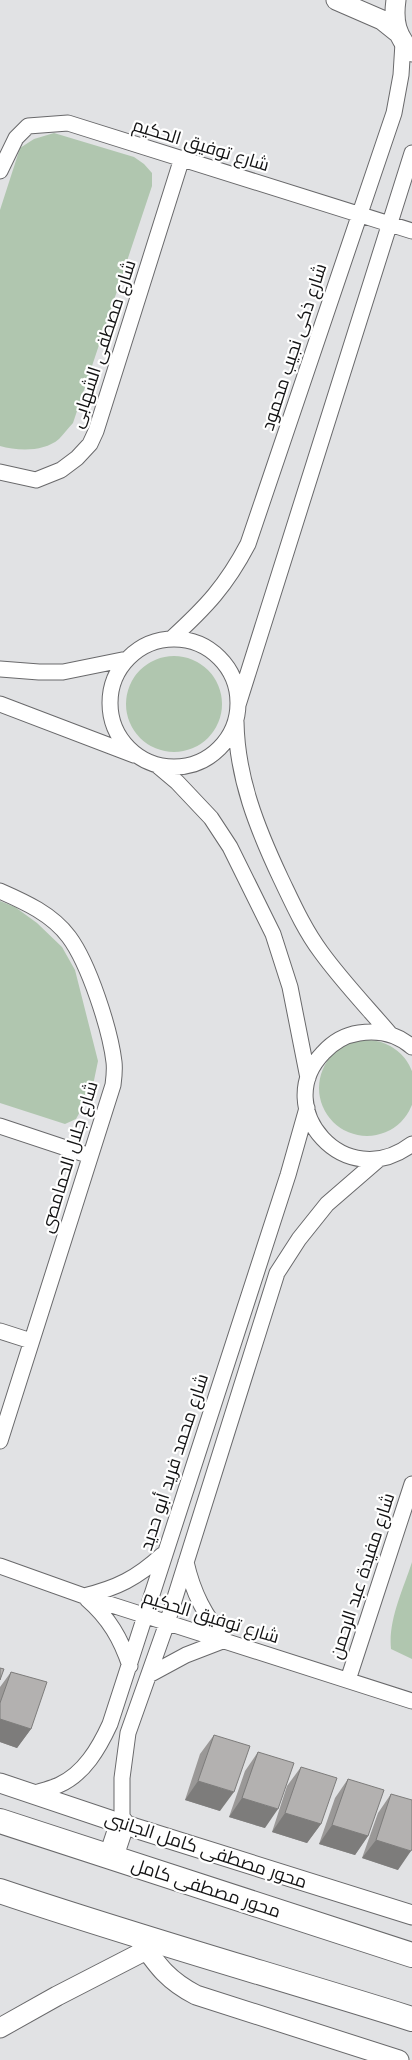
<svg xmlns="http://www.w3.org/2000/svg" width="412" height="2060" viewBox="0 0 412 2060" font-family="Poppins,Cairo,sans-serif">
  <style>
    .green { fill: #b0c6af }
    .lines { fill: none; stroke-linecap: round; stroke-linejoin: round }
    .minor-casing { stroke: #69696b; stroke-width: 17 }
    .tertiary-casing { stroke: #69696b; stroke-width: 21 }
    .primary-casing { stroke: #69696b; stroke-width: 26 }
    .minor { stroke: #fff; stroke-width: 15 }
    .tertiary { stroke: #fff; stroke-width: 19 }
    .primary { stroke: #fff; stroke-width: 24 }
    .wall { fill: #9a9897 }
    .shaded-wall { fill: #7d7c7b }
    .building { fill: #b3b1b0; stroke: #7d7c7b }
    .labels { text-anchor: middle; stroke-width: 4.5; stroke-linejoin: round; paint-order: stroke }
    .street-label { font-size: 18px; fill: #131314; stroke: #fff }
  </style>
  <rect width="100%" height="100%" fill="#e1e2e4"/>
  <path class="green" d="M54 133 134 157 144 164 152 173V186L73 423C68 428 64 434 59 439 44 452 18 451 0 446V210L20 148 34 139Z
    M126 704a48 48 0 1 1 96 0a48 48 0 1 1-96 0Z
    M0 901 15 907 37 923 62 947 75 970 98 1061 92 1090 76 1119 65 1124 0 1103Z
    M319 1088a48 48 0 1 1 96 0a48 48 0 1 1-96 0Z
    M412 1562V1659L391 1649C388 1620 403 1590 412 1562Z"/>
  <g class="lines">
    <defs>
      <path id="minor" d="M0 171 16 138 28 126 68 123 412 231
        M0 472 36 480 61 470 77 458 90 444 96 431 182 158
        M171 639C206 607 226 586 248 544L394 113 401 75 403 43
        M110 703a64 64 0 1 1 128 0a64 64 0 1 1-128 0Z
        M0 669 39 672H63L127 659
        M0 704 134 755
        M238 705 412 153
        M236 722C237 778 257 828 281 879 293 904 304 929 321 952 342 981 367 1007 390 1034
        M158 766 177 782 211 818 230 847 273 934 290 987 308 1078
        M0 891C25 902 52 914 69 937 89 964 110 1029 114 1062 115 1070 114 1077 113 1085L0 1441
        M412 1047C397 1034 378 1030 359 1033 345 1035 333 1042 323 1053 270 1108 345 1195 412 1144
        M0 1126 90 1156
        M0 1331 31 1341
        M0 1566 84 1596 412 1701
        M84 1596C117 1588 137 1578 162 1555
        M87 1599C109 1618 121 1639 130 1666
        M149 1675 186 1655 225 1640C205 1616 193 1593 186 1562
        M348 1680 412 1484
        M32 1794C41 1791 50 1789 59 1785 84 1774 99 1748 110 1724L288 1175 307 1108
        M122 1824V1778L128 1733 167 1623 277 1273 299 1239 327 1204 379 1159"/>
      <path id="tertiary" d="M336 0 382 20 397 32
        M396 0C393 21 396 36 412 52
        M0 1783 122 1824 412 1915
        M136 1935C156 1963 165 1979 196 1995L399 2060
        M0 2028 57 1996 158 1944"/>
      <path id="primary" d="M0 1821 412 1955
        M111 1857 122 1824
        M0 1891C136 1937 275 1976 412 2019"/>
    </defs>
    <use href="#minor" class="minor-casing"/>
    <use href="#tertiary" class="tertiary-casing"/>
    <use href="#primary" class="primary-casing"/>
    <use href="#minor" class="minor"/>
    <use href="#tertiary" class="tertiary"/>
    <use href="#primary" class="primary"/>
  </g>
  <path class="wall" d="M11 1672 31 1729 17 1748 0 1742V1687Z
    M214 1735 220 1811 185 1800 200 1754Z
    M258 1752 265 1828 229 1817 245 1771Z
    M301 1767 321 1824 307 1843 272 1832 287 1786Z
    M348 1779 368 1836 355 1855 319 1844 335 1798Z
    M391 1794 398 1870 362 1858 378 1813Z"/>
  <path class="shaded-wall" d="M0 1719 31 1729 17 1748 0 1742Z
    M198 1781 234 1792 220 1811 185 1800Z
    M242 1798 278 1809 265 1828 229 1817Z
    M285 1813 321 1824 307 1843 272 1832Z
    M332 1825 368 1836 355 1855 319 1844Z
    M376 1840 411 1851 398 1870 362 1858Z"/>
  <path class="building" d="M0 1668 4 1669 0 1680Z
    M11 1672 47 1682 31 1729 0 1719V1703Z
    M214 1735 250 1746 234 1792 198 1781Z
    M258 1752 294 1763 278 1809 242 1798Z
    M301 1767 337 1778 321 1824 285 1813Z
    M348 1779 384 1790 368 1836 332 1825Z
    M391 1794 412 1800V1849L411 1851 376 1840Z"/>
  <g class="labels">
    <g class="street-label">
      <text transform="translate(201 145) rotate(17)" y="6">شارع توفيق الحكيم</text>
      <text transform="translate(103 344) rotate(-72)" y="6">شارع مصطفى الشهابى</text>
      <text transform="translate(294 347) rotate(-72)" y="6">شارع ذكى نجيب محمود</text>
      <text transform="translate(69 1157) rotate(-73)" y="6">شارع جلال الحمامصى</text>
      <text transform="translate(174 1462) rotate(-72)" y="6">شارع محمد فريد أبو حديد</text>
      <text transform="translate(362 1576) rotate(-72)" y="6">شارع مفيدة عبد الرحمن</text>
      <text transform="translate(211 1617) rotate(17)" y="6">شارع توفيق الحكيم</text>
      <text transform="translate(206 1850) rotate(18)" y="6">محور مصطفى كامل الجانبى</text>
      <text transform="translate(206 1888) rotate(18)" y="6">محور مصطفى كامل</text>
    </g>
  </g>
</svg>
